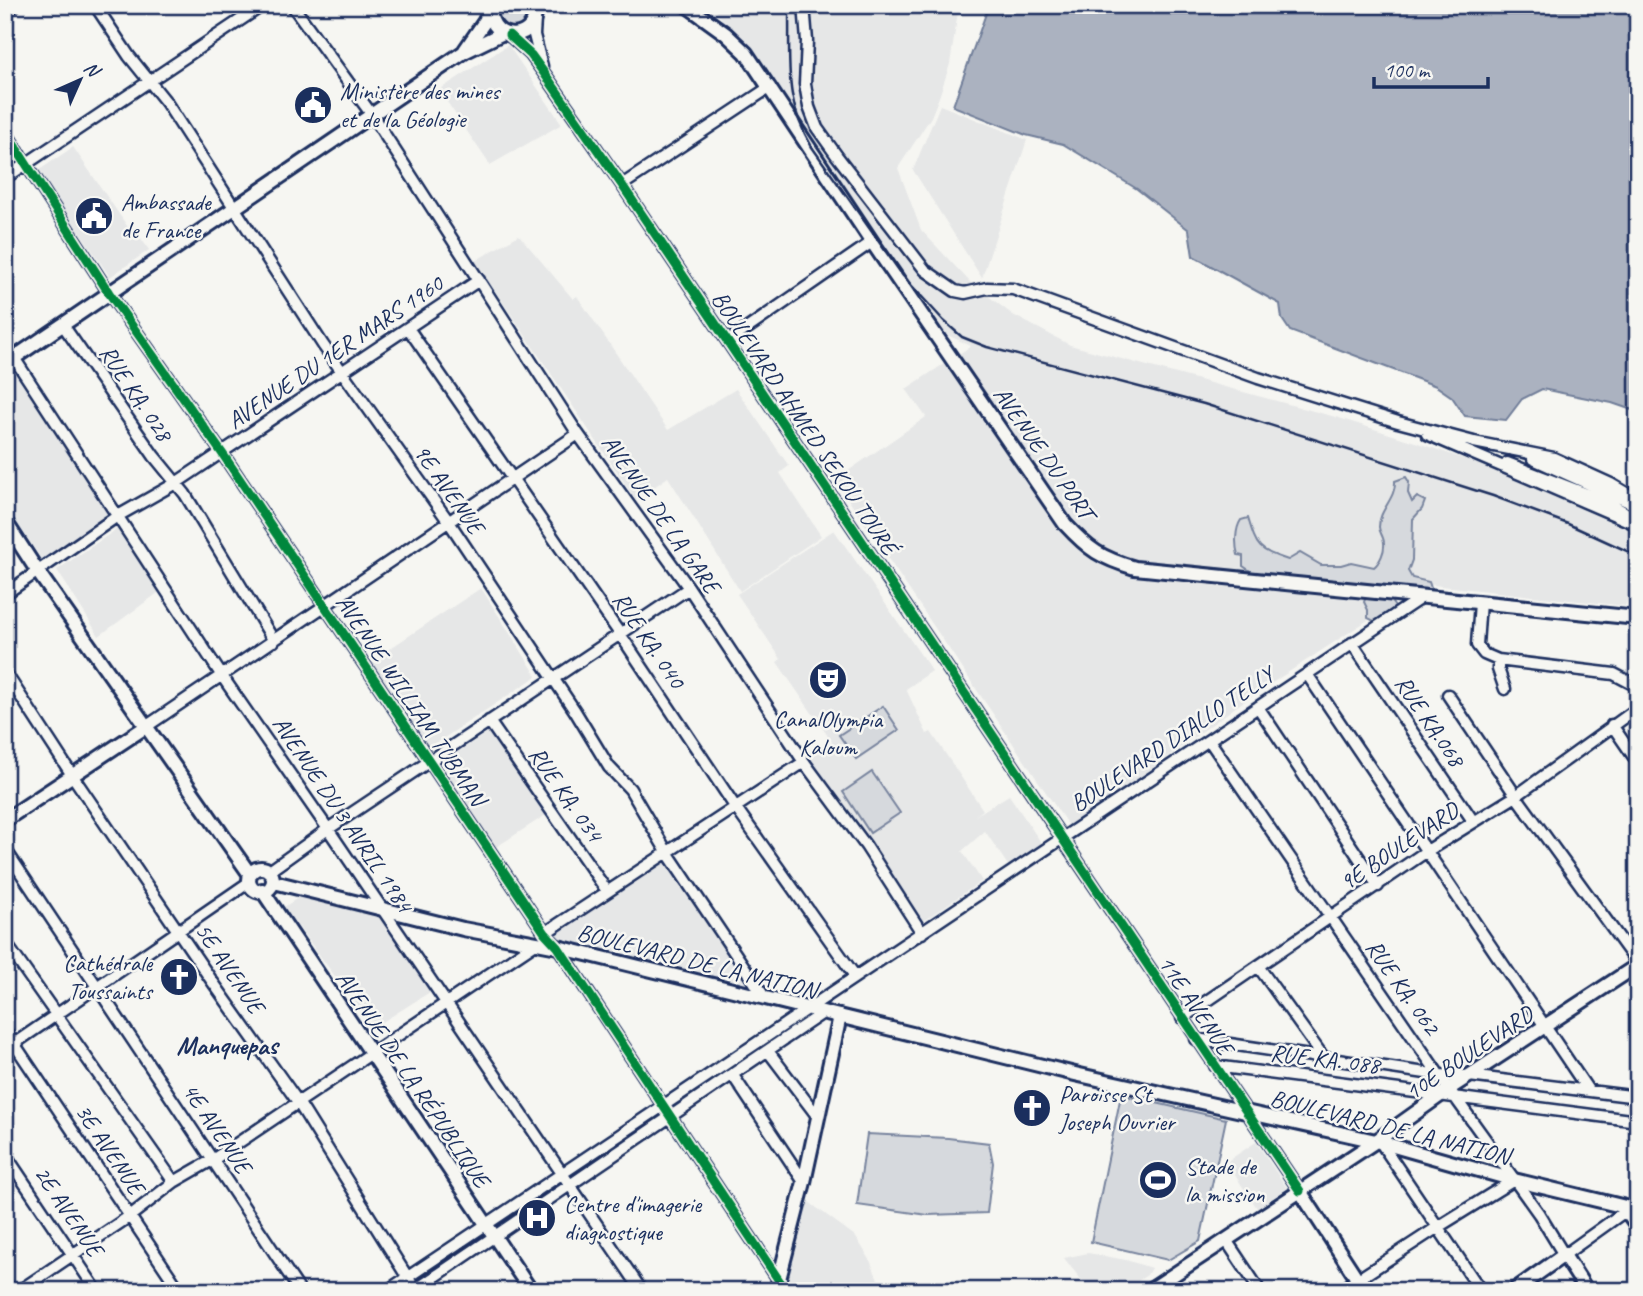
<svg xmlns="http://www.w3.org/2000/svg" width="1643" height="1296" viewBox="0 0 1643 1296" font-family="Caveat,sans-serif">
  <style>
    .built { fill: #e6e7e7 }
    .green { fill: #d6d9dd; stroke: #78849e; stroke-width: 2 }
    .water { fill: #abb2c0; stroke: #717e99; stroke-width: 2 }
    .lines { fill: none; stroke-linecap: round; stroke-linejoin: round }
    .minor-casing { stroke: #1b2f5e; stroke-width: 15 }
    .major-casing { stroke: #1b2f5e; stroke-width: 18 }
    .minor { stroke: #f6f6f2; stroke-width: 10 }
    .major { stroke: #f6f6f2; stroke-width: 12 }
    .rail { stroke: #1b2f5e; stroke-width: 2.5 }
    .cycleway-casing { stroke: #f6f6f2; stroke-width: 13 }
    .cycleway { stroke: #00873e; stroke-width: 9 }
    .labels { text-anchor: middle; stroke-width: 5; stroke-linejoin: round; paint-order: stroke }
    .poi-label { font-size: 24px; fill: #1b2f5e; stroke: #f6f6f2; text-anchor: start }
    .street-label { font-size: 24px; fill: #1b2f5e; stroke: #f6f6f2 }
    .neighbourhood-label { font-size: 26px; font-weight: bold; fill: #1b2f5e; stroke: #f6f6f2 }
  </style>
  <rect width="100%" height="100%" fill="#f6f6f2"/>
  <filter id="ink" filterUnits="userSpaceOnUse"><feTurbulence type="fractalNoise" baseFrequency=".0143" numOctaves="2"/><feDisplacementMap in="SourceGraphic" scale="14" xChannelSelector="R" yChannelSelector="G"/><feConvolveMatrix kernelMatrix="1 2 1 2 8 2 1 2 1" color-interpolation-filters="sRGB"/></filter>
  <g filter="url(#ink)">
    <path class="built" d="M711 5H959L950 64 939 97 931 117 898 168 921 230 970 282 1013 315 1070 345 1339 418 1415 442 1482 465 1638 534V573L1625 606 1423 584 1237 706 1070 828 835 480 926 417 906 389 971 346 943 333 775 87Z
      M508 45 562 124 490 165 439 90Z
      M940 105 1027 140 982 278 913 170Z
      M73 147 134 236 138 234 149 250 110 277 38 171Z
      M519 235 573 299 577 296 668 430 736 389 789 466 780 473 821 536 740 591 668 477 636 500 475 261Z
      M18 371 115 517 45 564 5 505V379Z
      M120 527 162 590 99 636 57 570Z
      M834 530 932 671 906 689 927 734 931 732 983 810 975 816 1009 795 1042 844 1009 867 985 831 962 851 982 881 920 923 809 758 832 742 777 662 781 659 737 594Z
      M481 588 537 676 426 750 371 661Z
      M491 730 549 813 493 849 438 766Z
      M667 859 755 992 567 948 547 933Z
      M302 895 385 917 433 990 373 1028 284 907Z
      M1256 1142 1287 1188 1257 1208 1226 1162Z
      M802 1197 855 1236 869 1258 883 1291H788L782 1282Z
      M1088 1253 1126 1260 1151 1268 1147 1275 1123 1291H1090L1064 1258Z"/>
    <path class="green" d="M498 5H527C537 37 488 37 498 5Z
      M1406 477 1409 482 1408 493 1412 502 1417 497 1425 501 1422 509 1413 519 1412 560 1408 571 1412 578 1429 582 1432 591 1388 597 1395 607 1376 622 1368 618V610L1364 602 1366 597 1258 576 1243 566V556L1238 555C1235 545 1235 529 1241 520L1248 518C1257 548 1258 550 1288 560L1300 553 1321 565H1341L1351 562 1374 567C1380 562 1385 551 1384 543 1384 537 1379 532 1379 527 1379 509 1396 499 1395 481Z
      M883 706 899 730 856 759 839 735Z
      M872 772 900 813 870 833 843 792Z
      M1121 1095 1226 1119 1200 1241 1168 1260 1091 1242Z
      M867 1134 948 1138 989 1143 993 1163 987 1213 928 1215 857 1205Z"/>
    <path class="water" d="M989 5H1638V412L1612 403 1542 389 1522 399 1506 420 1465 416 1452 397 1436 386 1290 331 1282 319 1280 304 1193 256 1189 230 1137 189 1063 144 1026 135 953 106Z"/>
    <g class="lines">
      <defs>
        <path id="minor" d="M95 5 129 56 166 102 323 345 449 522 575 711 609 767 630 789 667 852 765 998
          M292 5 372 115 578 434 689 588 804 762 866 846 922 933
          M804 5 807 41 805 84 809 107 817 128 837 156 925 270 955 291 965 293 987 288 1013 289 1258 378 1398 422 1474 442 1554 458 1611 484 1638 500
          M5 12 15 5
          M535 19 534 35 542 66
          M509 35 531 55 544 73 622 185 1300 1191
          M5 131 109 293 222 453 545 933 558 947 786 1291
          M5 178 263 5
          M622 185 770 87
          M63 325 154 456 185 494 274 641
          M408 328 620 634 736 808 855 976
          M729 341 872 242
          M5 344 222 676 328 829 642 1291
          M1427 434 1638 525
          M1533 459 1631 503
          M1507 463 1607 502 1635 518
          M5 594 116 517 176 483 479 280
          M1480 602 1477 645 1484 654 1498 660 1614 674 1633 684 1638 689
          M1352 643 1473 821
          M1498 660V669L1505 689
          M5 672 72 775 212 981 298 1102 416 1291
          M1307 674 1588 1090
          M1448 695 1516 796 1638 964
          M1258 707 1378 886
          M489 721 607 891
          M1612 725 1638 763
          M147 726 578 434
          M1209 740 1439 1075 1539 1214 1564 1255 1638 1202
          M5 849 300 1291
          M268 872 328 829 689 588
          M545 933 804 762
          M5 942 174 1182
          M1258 966 1324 1058
          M1182 1018 1427 851 1516 796 1638 708
          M5 1030 180 1291
          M1196 1039 1439 1075 1469 1076 1638 1097
          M5 1050 248 883
          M768 1051 818 1117
          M1215 1066 1638 1121
          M732 1074 804 1182
          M1381 1143 1481 1291
          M5 1154 97 1291
          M1625 1211 1638 1230
          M1226 1240 1260 1291
          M5 1282 11 1291
          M19 1291 130 1216 174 1182 214 1159 534 944
          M387 1291 1422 597
          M414 1291 824 1012
          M1340 1291 1438 1227 1514 1180"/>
        <path id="major" d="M686 5 726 34 746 53 872 242 1065 524C1089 550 1101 558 1135 568L1638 618
          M490 8C490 47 542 41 534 5
          M465 50 485 21 490 9
          M5 364 464 52 503 33
          M5 521 38 572 249 873
          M5 820 147 726
          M249 880a12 12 0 1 1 24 0a12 12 0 1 1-24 0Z
          M274 882 463 929 558 947 1075 1074 1376 1141 1514 1180 1638 1210
          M262 890 531 1291
          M1300 1191 1365 1291
          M776 1291 804 1182 840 1016
          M1149 1291 1376 1141 1449 1089 1638 965
          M1513 1291 1564 1255 1587 1291"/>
      </defs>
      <use href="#minor" class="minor-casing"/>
      <use href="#major" class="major-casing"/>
      <use href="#minor" class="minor"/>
      <use href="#major" class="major"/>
      <path class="rail" d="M786 5 789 15C790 67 784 100 812 147L903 276 944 321 962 337 987 347 1204 404 1493 496 1568 524 1638 556"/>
      <defs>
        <path id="cycleway" d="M509 35 531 55 544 73 622 185 1300 1191
          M5 131 109 293 222 453 545 933 558 947 786 1291"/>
      </defs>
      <use href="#cycleway" class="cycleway-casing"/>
      <use href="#cycleway" class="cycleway"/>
    </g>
  </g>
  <defs>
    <symbol id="civic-disc" viewBox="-11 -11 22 22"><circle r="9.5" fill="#1b2f5e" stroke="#f6f6f2"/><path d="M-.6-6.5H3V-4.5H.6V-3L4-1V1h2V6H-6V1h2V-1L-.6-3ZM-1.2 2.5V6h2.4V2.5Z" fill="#fff"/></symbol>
    <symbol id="theatre-disc" viewBox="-11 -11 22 22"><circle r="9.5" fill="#1b2f5e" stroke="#f6f6f2"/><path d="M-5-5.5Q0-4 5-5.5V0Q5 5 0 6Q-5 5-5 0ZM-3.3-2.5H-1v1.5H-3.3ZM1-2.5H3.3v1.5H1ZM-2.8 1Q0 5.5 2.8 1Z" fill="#fff"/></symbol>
    <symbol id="church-disc" viewBox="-11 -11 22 22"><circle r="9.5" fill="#1b2f5e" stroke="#f6f6f2"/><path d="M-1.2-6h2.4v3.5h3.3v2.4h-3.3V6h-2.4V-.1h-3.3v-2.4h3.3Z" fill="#fff"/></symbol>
    <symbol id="stadium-disc" viewBox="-11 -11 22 22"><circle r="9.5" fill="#1b2f5e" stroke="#f6f6f2"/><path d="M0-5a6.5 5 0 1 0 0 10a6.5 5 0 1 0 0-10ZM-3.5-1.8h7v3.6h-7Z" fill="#fff"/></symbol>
    <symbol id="hospital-disc" viewBox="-11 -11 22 22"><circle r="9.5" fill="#1b2f5e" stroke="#f6f6f2"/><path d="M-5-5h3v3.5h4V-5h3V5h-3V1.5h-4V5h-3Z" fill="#fff"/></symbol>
  </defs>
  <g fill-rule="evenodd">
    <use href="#civic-disc" x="291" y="83" width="44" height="44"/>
    <use href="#civic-disc" x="72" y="194" width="44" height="44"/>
    <use href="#theatre-disc" x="806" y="658" width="44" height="44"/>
    <use href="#church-disc" x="157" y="955" width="44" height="44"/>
    <use href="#church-disc" x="1010" y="1086" width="44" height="44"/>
    <use href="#stadium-disc" x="1136" y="1158" width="44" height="44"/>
    <use href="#hospital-disc" x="515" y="1196" width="44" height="44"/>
  </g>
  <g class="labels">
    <g class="poi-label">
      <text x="340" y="99">Ministère des mines<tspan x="340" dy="28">et de la Géologie</tspan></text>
      <text x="121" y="210">Ambassade<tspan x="121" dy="28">de France</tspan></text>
      <text x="828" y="727" text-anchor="middle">CanalOlympia<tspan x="828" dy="28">Kaloum</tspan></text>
      <text x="152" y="971" text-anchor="end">Cathédrale<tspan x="152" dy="28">Toussaints</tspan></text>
      <text x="1059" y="1102">Paroisse St<tspan x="1059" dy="28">Joseph Ouvrier</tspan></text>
      <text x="1185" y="1174">Stade de<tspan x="1185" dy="28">la mission</tspan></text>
      <text x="564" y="1212">Centre d'imagerie<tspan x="564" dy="28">diagnostique</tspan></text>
    </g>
    <g class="street-label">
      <text transform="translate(335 352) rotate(-34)" y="8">AVENUE DU 1ER MARS 1960</text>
      <text transform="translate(136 393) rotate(56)" y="8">RUE KA. 028</text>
      <text transform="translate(805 423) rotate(56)" y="8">BOULEVARD AHMED SEKOU TOURÉ</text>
      <text transform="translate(1044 453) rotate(55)" y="8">AVENUE DU PORT</text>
      <text transform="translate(449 489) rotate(55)" y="8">9E AVENUE</text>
      <text transform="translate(661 514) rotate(55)" y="8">AVENUE DE LA GARE</text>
      <text transform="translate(649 640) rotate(56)" y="8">RUE KA. 040</text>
      <text transform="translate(411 700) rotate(56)" y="8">AVENUE WILLIAM TUBMAN</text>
      <text transform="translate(1430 721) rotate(56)" y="8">RUE KA.068</text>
      <text transform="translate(1172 739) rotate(-34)" y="8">BOULEVARD DIALLO TELLY</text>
      <text transform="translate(566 794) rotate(55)" y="8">RUE KA. 034</text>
      <text transform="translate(343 814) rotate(56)" y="8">AVENUE DU 3 AVRIL 1984</text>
      <text transform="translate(1399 846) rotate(-34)" y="8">9E BOULEVARD</text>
      <text transform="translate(697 961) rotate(14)" y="8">BOULEVARD DE LA NATION</text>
      <text transform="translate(230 968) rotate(56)" y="8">5E AVENUE</text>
      <text transform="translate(1403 987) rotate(55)" y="8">RUE KA. 062</text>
      <text transform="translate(1196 1005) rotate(56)" y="8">11E AVENUE</text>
      <text transform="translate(1469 1053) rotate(-34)" y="8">10E BOULEVARD</text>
      <text transform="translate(1325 1059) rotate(7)" y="8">RUE KA. 088</text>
      <text transform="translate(413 1079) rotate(56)" y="8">AVENUE DE LA RÉPUBLIQUE</text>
      <text transform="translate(1390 1127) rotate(14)" y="8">BOULEVARD DE LA NATION</text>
      <text transform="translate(217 1128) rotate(56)" y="8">4E AVENUE</text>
      <text transform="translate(110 1149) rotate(56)" y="8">3E AVENUE</text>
      <text transform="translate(69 1211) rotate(56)" y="8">2E AVENUE</text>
    </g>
    <g class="neighbourhood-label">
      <text x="227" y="1054">Manquepas</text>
    </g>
  </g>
  <rect width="1643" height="1296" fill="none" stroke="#f6f6f2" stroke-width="28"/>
  <rect x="14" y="14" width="1615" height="1268" fill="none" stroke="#1b2f5e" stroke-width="2.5" filter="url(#ink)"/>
  <g transform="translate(80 80) rotate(45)" stroke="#f6f6f2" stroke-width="5" paint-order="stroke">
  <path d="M0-5L12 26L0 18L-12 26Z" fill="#1b2f5e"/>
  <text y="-10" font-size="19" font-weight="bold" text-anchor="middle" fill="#1b2f5e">N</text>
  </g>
  <path d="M1374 77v10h114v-10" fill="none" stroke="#1b2f5e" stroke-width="3.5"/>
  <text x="1384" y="77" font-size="21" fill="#1b2f5e" stroke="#f6f6f2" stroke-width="5" paint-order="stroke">100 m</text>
</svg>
